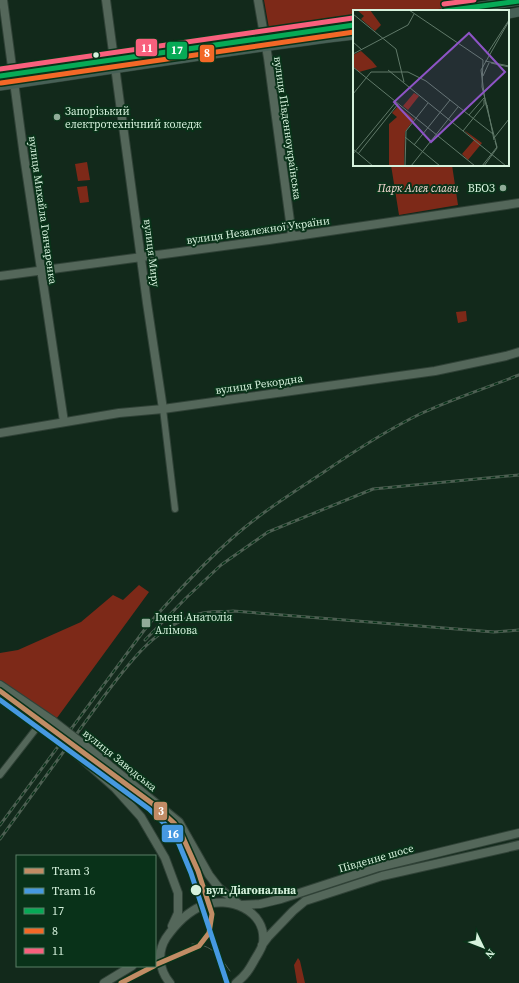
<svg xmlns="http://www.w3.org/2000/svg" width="519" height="983" viewBox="0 0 519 983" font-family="'Source Serif 4',serif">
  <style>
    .green { fill: #7d2918 }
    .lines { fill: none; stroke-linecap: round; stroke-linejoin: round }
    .street-casing { stroke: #304237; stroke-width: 8 }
    .secondary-casing { stroke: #304237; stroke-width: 10 }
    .primary-casing { stroke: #304237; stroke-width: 10 }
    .street { stroke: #54675a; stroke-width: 6 }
    .secondary { stroke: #54675a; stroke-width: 8 }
    .primary { stroke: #476056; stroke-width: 9 }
    .tram { stroke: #4d5f52; stroke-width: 1 }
    .rail-casing { stroke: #4d5f52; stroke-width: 3 }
    .rail { stroke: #093219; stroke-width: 1.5; stroke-dasharray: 4.5; stroke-linecap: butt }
    .secondary-bridge-casing { stroke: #304237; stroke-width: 10; stroke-linecap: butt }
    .secondary-bridge { stroke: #54675a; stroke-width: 8 }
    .bus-1-casing { stroke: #093219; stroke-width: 8 }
    .bus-2-casing { stroke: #093219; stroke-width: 8 }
    .bus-3-casing { stroke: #093219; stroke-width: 8 }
    .bus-1 { stroke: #06aa56; stroke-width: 5 }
    .bus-2 { stroke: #f36827; stroke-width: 5 }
    .bus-3 { stroke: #f8607d; stroke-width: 5 }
    .tram-1-casing { stroke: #093219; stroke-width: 8 }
    .tram-2-casing { stroke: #093219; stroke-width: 8 }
    .tram-1 { stroke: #c18c65; stroke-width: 5 }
    .tram-2 { stroke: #4699e1; stroke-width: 5 }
    .bus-dot { fill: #d6f2dd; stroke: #093219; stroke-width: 1.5 }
    .poi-dot { fill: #91ac99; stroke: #093219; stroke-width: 1.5 }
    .labels { text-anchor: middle; stroke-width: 4; stroke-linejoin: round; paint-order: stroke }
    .poi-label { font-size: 11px; fill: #d6f2dd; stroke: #093219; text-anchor: start }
    .street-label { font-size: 11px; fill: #d6f2dd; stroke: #093219 }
    .park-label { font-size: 11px; font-style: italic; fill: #fadcd6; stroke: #093219 }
    .stop-label { font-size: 11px; font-weight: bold; fill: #d6f2dd; stroke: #093219; text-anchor: start }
    .inset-road { fill: none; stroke: #607969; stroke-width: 1 }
    .view { fill: #8d54c5; fill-opacity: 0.15; stroke: #8d54c5; stroke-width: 2 }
    .inset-edge { fill: none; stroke: #d6f2dd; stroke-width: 2 }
    .line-badge { stroke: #093219; stroke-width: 1.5 }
    .badge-label { font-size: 11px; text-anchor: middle; font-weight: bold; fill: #fff }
  </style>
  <rect width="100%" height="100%" fill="#12291b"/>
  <path class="green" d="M264 0H466L467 5 424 11H354V21L280 30 269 28Z
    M87 162 90 180 78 181 75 164Z
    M391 165H452L458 205 399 215Z
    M87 186 89 202 80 203 77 187Z
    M466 311 467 321 458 323 456 312Z
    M139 585 149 592 54 722 0 685V653L18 650 81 622 113 595 123 600Z
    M298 958 300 961 305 983H297L294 965Z"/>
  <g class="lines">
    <defs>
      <path id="street" d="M163 409 175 509
        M0 775 39 725"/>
      <path id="secondary" d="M3 0 24 156 64 422
        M106 0 147 303 163 409
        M258 0 268 58 292 236
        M0 276 269 240 519 203
        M0 433 119 413 163 409 435 371 506 356 519 352
        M0 685 53 721
        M0 698 46 730
        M88 748 179 822 209 875 219 888 240 905 260 904 281 899 379 867 519 833
        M81 758 115 788 141 817 165 858 178 893V913L172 926
        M262 945 268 937 293 911 305 901 382 876 519 845
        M104 983 132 966
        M170 983C159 970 157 952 166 938 175 925 187 912 202 906 228 895 267 910 263 943 262 948 258 954 255 959 249 970 246 975 236 983"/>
      <path id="primary" d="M445 11 519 1
        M508 14 519 12
        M0 76 354 25
        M0 86C118 69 236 49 354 35"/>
    </defs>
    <use href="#street" class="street-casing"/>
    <use href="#secondary" class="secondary-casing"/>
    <use href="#primary" class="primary-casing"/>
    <use href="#street" class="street"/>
    <use href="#secondary" class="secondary"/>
    <use href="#primary" class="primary"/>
    <path class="tram" d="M192 944C212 944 220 957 230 971"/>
    <defs>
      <path id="rail" d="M145 640 186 598 221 565 268 532 373 489 519 475
        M102 699C129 663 154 627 199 614 209 611 222 612 233 611L494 632 519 630
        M0 825 148 625C178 591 209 557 244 528 268 508 295 491 321 474 353 452 385 431 420 414 452 399 486 388 519 375
        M0 839 105 695"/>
    </defs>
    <use href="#rail" class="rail-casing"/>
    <use href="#rail" class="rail"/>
    <defs>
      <path id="secondary-bridge" d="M53 721 88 748
        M46 730 81 758"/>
    </defs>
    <use href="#secondary-bridge" class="secondary-bridge-casing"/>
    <use href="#secondary-bridge" class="secondary-bridge"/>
    <defs>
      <path id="bus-1" d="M445 11 519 1
        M0 76 354 25"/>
      <path id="bus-2" d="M1 83 354 32"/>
      <path id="bus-3" d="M444 4 474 0
        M0 69 353 18"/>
    </defs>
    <use href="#bus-1" class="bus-1-casing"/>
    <use href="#bus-2" class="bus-2-casing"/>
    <use href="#bus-3" class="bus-3-casing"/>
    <use href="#bus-1" class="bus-1"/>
    <use href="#bus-2" class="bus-2"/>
    <use href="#bus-3" class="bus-3"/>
    <defs>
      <path id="tram-1" d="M0 691 153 804 174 823 181 833 198 871 212 914 209 933 199 946 155 965
        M121 983 154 966"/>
      <path id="tram-2" d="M0 700 149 809 169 828 179 844 191 873 227 983"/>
    </defs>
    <use href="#tram-1" class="tram-1-casing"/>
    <use href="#tram-2" class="tram-2-casing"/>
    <use href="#tram-1" class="tram-1"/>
    <use href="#tram-2" class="tram-2"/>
  </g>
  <g class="bus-dot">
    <circle cx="96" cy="55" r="3.5"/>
    <circle cx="196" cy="890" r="6"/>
  </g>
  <g class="poi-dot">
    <circle cx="57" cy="117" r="4"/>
    <circle cx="503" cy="188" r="4"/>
    <rect x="141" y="618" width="10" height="10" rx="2"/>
  </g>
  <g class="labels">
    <g class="poi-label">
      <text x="65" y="115">Запорізький<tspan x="65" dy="13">електротехнічний коледж</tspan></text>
      <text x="495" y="192" text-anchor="end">ВБОЗ</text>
      <text x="155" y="621">Імені Анатолія<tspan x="155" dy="13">Алімова</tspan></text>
    </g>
    <g class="street-label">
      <text transform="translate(288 128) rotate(82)" y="4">вулиця Південноукраїнська</text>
      <text transform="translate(43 210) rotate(82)" y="4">вулиця Михайла Гончаренка</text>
      <text transform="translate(258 230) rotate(-8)" y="4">вулиця Незалежної України</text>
      <text transform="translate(152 253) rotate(83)" y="4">вулиця Миру</text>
      <text transform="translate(259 384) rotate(-8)" y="4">вулиця Рекордна</text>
      <text transform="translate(120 760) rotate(39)" y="4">вулиця Заводська</text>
      <text transform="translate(376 858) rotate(-16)" y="4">Південне шосе</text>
    </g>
    <g class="park-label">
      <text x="418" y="192">Парк Алея слави</text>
    </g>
    <g class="stop-label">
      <text x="206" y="894">вул. Діагональна</text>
    </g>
  </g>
  <g transform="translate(353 10)">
    <rect width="156" height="156" fill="#12291b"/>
    <path d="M4 0H17L28 15 22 21 8 9 11 6ZM8 41 19 51 24 57 6 62 0 56V45ZM61 83 66 86 55 100 50 96ZM45 96 61 109 52 122 51 156H36V114L44 107 39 103ZM111 120 129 133 115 150 109 144 121 130Z" fill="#7d2918"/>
    <path class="inset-road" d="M56 0 130 50 129 77 134 96M0 4 43 39 51 72M0 32 9 40M0 44 55 15 61 4M134 44 156 10M132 51 156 56M138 53 156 57M0 57 122 156M35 60 153 156M130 66 136 53M0 84 18 62H55L73 71 140 124M134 95 141 130M116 105 131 88M110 121 131 95V90M52 127 87 156M141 128 156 109M61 135 97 90M0 139 20 156M0 144 43 92M5 144 45 94M52 156 53 121 75 93M58 156 105 97M129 156 144 137 132 91 128 60 156 11M131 156 144 138 142 131"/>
    <path class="view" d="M116 23 152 62 78 132 41 92Z"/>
    <rect width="156" height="156" class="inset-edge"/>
  </g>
  <g class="line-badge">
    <rect x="135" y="38" width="23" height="19" rx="4" fill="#f8607d"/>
    <rect x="166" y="41" width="22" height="19" rx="4" fill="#06aa56"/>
    <rect x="199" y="44" width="16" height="19" rx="4" fill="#f36827"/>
    <rect x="153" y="801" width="15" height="20" rx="4" fill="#c18c65"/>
    <rect x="161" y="824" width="23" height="19" rx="4" fill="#4699e1"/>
  </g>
  <g class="badge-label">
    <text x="147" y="52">11</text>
    <text x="177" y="54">17</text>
    <text x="207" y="57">8</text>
    <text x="161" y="815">3</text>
    <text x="173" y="838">16</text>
  </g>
  <rect x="16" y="855" width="140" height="112" fill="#093219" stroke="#5b7f67"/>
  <rect x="24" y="868" width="20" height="6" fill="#c18c65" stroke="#5b7f67"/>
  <text x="52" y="875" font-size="12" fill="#d6f2dd">Tram 3</text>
  <rect x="24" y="888" width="20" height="6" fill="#4699e1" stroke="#5b7f67"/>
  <text x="52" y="895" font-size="12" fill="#d6f2dd">Tram 16</text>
  <rect x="24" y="908" width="20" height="6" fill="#06aa56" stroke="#5b7f67"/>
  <text x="52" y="915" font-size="12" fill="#d6f2dd">17</text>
  <rect x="24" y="928" width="20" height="6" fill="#f36827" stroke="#5b7f67"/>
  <text x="52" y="935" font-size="12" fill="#d6f2dd">8</text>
  <rect x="24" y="948" width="20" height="6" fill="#f8607d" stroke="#5b7f67"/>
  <text x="52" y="955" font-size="12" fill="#d6f2dd">11</text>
  <g transform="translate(483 947) rotate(133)" stroke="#093219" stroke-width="3" paint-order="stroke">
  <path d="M0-3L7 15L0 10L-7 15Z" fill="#d6f2dd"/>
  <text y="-6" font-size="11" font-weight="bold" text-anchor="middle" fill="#d6f2dd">N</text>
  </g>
</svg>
